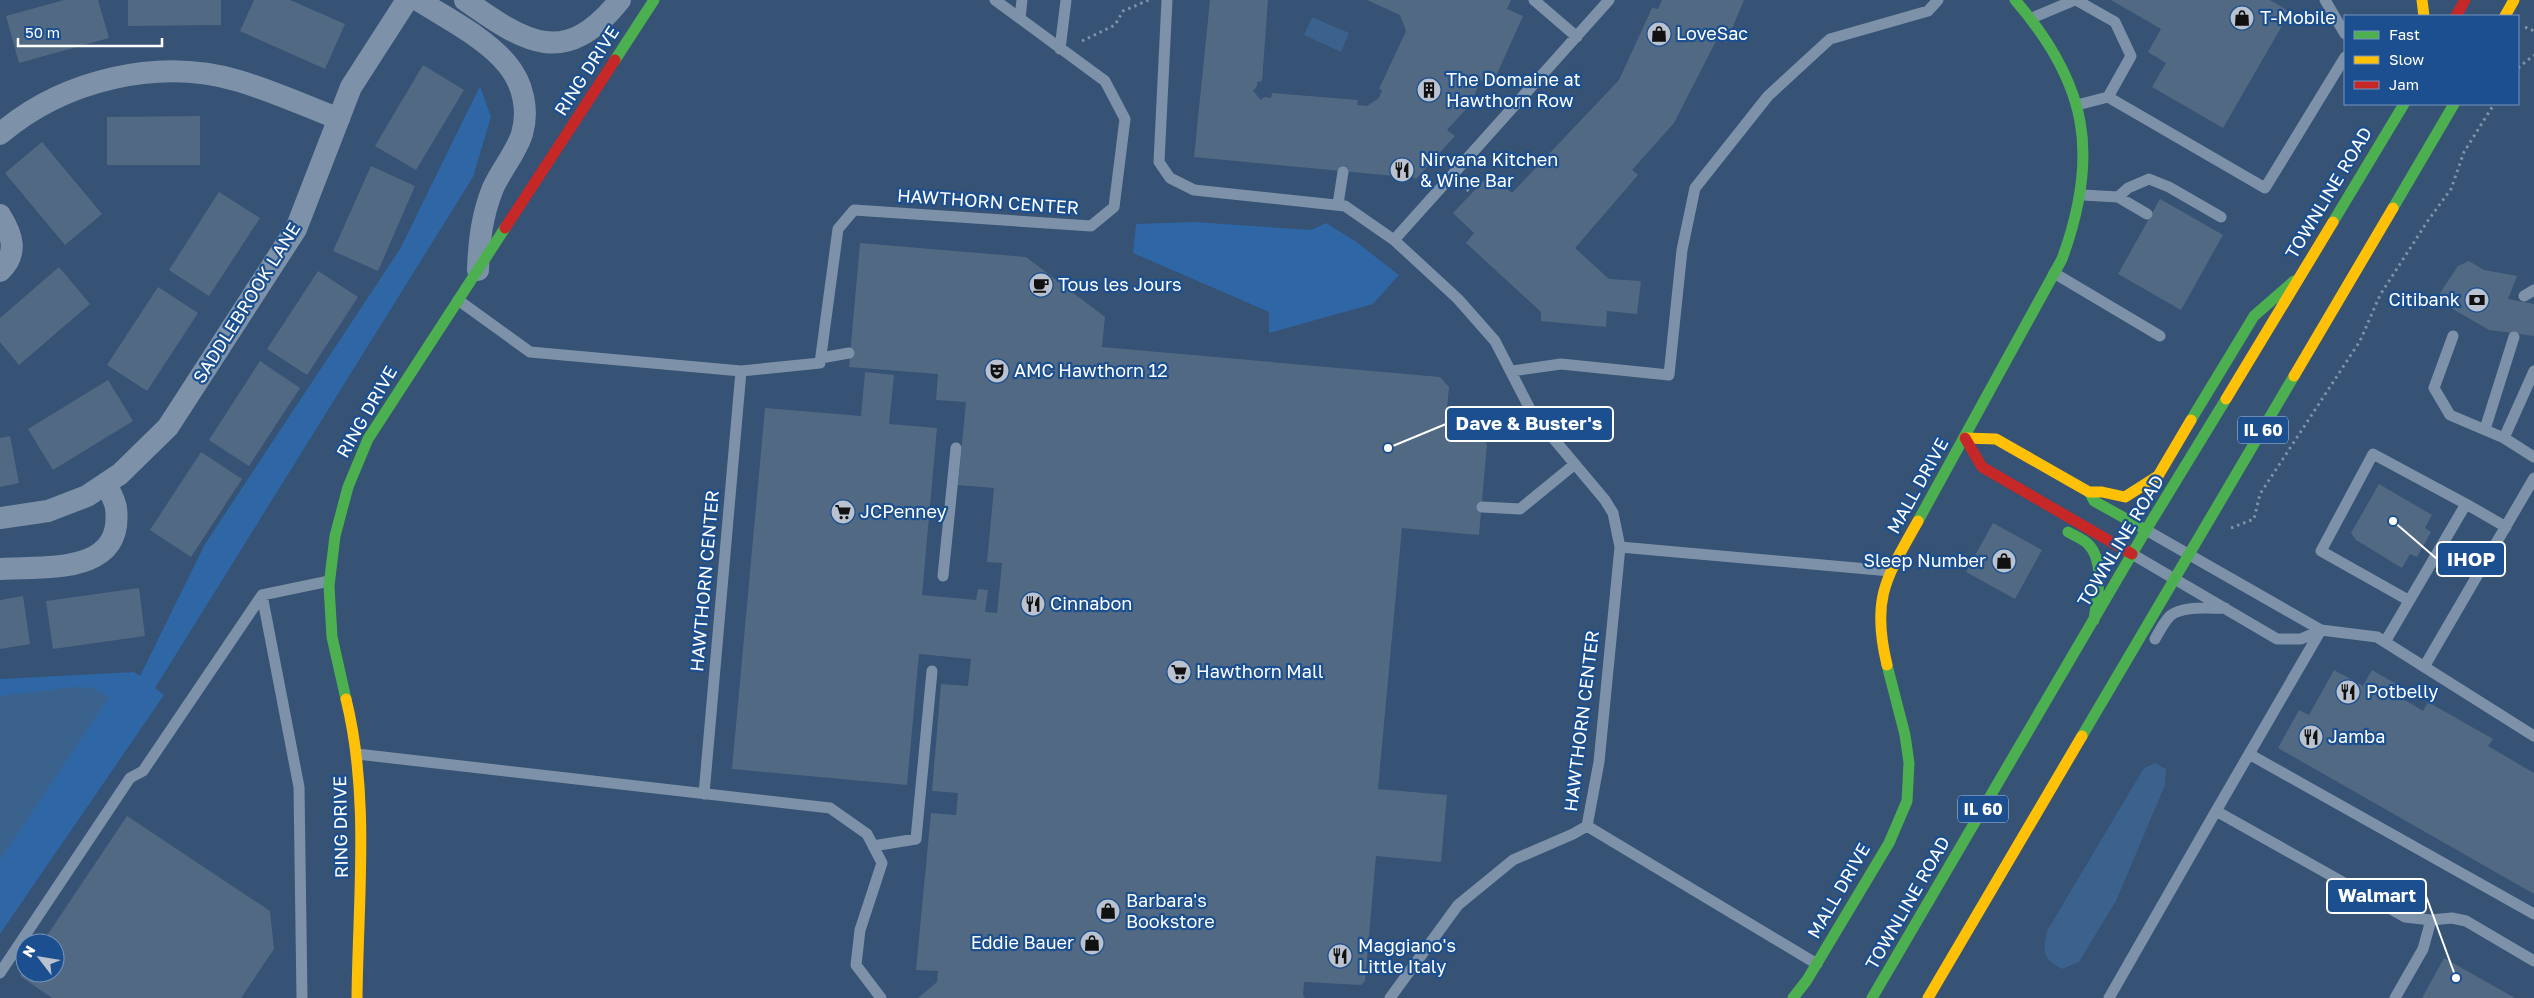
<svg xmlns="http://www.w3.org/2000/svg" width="2534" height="998" viewBox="0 0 2534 998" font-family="'Golos Text',sans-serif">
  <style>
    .green { fill: #2f66a5 }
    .water { fill: #3b618d }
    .building { fill: #526984 }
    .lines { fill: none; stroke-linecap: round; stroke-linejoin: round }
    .path { stroke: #7d92a8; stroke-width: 3; stroke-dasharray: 2.5 4; stroke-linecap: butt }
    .lane { stroke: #7d92a8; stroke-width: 11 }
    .street { stroke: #7d92a8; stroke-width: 22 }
    .fast { stroke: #4caf50; stroke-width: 11 }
    .slow { stroke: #ffc107; stroke-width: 11 }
    .jam { stroke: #c62828; stroke-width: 11 }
    .labels { text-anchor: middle; stroke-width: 4.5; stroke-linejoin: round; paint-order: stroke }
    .shield { fill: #1b4f8f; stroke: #bbcadd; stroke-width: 1 }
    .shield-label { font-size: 16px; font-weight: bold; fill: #fff }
    .poi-label { font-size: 18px; fill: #fff; stroke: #1b4f8f; text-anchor: start }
    .street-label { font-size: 18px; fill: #fff; stroke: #1b4f8f }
    .leader { fill: none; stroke: #fff; stroke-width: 2 }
    .callout-dot { fill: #fff; stroke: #1b4f8f; stroke-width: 2 }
    .callout { fill: #1b4f8f; stroke: #fff; stroke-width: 2 }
    .callout-label { font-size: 19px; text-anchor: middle; font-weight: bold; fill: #fff }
  </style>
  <rect width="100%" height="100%" fill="#365274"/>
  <path class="green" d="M480 86 491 117 473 177 155 688 164 695 0 934V679L134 672 140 676 205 544 400 249Z
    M1194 222 1311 230 1326 223 1355 241 1399 275 1373 304 1269 333V312L1133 253 1136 224Z"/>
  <path class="water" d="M1312 17 1349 33 1341 52 1304 35Z
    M76 687 93 688 109 697 0 860V696Z
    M2155 763 2166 769 2165 785 2116 901 2079 962 2062 969C2042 958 2043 953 2047 931L2144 768Z"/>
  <path class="building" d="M64 0H98L109 38 19 63 6 16Z
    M128 0H221V25L128 26Z
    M254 0H290L345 24 325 69 240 31Z
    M1210 0H1268L1262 81 1257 82V86L1253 91 1261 100 1264 97 1271 98 1272 93 1358 100 1357 105 1367 106 1379 98 1382 90 1379 89 1406 31 1400 15 1367 0H1511L1507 9 1523 16 1492 85 1481 80 1469 106 1447 130 1455 136 1416 179 1408 174 1405 177 1194 157Z
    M1662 0H1744L1726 43 1717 39 1674 123 1632 170 1638 175 1575 248 1609 279 1641 281 1637 314 1607 311 1606 327 1541 321V312L1466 243 1474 233 1453 213 1491 173 1512 193 1619 80 1652 8 1658 9Z
    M2111 0H2270L2290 12 2223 128 2152 87 2166 63 2148 52 2161 29Z
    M423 65 464 90 416 170 375 146Z
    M200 116V165H107V117Z
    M42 142 102 214 65 245 5 173Z
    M371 166 415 186 378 271 333 251Z
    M219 192 260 218 209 296 169 270Z
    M2160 199 2223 235 2181 310 2118 274Z
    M860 243 1026 257 1105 317 1102 347 1440 377 1449 387 1445 430 1476 432 1487 444 1479 535 1402 528 1378 789 1447 795 1441 862 1376 856 1365 981 1361 985 1304 982 1303 995 1305 998H918L937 982 938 971 916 970 931 813 956 815 958 793 932 791 941 684 968 686 971 659 919 654 907 785 732 769 765 408 861 416 865 372 894 375 889 424 937 428 922 595 976 600 978 589 988 590 985 612 997 613 1002 563 987 562 994 488 958 485 966 402 936 400 938 374 849 367Z
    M2469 261 2484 270 2517 276 2508 299 2534 304V336L2489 330 2439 301 2440 293 2458 266Z
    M59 267 90 304 19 365 0 342V318Z
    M318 271 358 297 307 375 267 349Z
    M158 287 198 313 147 391 107 365Z
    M260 361 300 388 249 466 209 440Z
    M108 380 133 421 53 470 28 429Z
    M10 436 19 483 0 487V438Z
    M201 452 242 479 191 557 150 530Z
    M2379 484 2432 515 2425 528 2431 532 2417 557 2410 554 2402 568 2356 540 2351 533Z
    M1993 523 2042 550 2015 599 1966 572Z
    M139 588 145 636 53 649 46 601Z
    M23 596 30 644 0 649V600Z
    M2334 670 2363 686 2372 670 2405 689 2400 697 2423 711 2428 702 2493 739 2488 746 2534 773V894L2278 748 2299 710 2309 715Z
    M127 816 270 911 274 949 241 998H52L20 976 25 969V973H55V943H42Z
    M2444 958 2515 998H2422Z"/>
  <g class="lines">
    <path class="path" d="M2525 27 2534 31
      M1082 41 1115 25 1123 11 1149 0
      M2518 68 2534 55
      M1434 159 1441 165
      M1462 185 1471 193
      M2231 528 2254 519 2260 494 2360 341 2380 295 2427 222 2451 189 2464 152 2494 104"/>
    <path class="lane" d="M1167 0 1159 162 1170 178 1194 190 1345 206 1394 240 1458 299 1495 341 1532 413 1605 500 1613 513 1620 547 1599 762 1587 826 1573 834 1513 860 1458 905 1390 998
      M1534 0 1577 37
      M2076 0 2115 22 2131 56 2108 97
      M2325 0 2345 34
      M1020 18 1022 0
      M2032 18 2075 0
      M1060 49 1066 0
      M2077 105 2108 97 2265 188 2345 57
      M2083 195 2118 197 2128 188 2149 179 2169 187 2221 217
      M2118 197 2147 214
      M1338 204 1343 172
      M1394 240 1609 0
      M2054 273 2160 336
      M2524 296 2534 290
      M458 300 530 352 741 371 704 794
      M2453 336 2434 388 2450 415 2504 438
      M821 358 849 353
      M741 371 820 363 838 229 854 210 1091 226 1114 207 1125 119 1105 81 995 0
      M1512 371 1561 364 1669 375 1682 250 1695 188 1768 96 1830 39 1928 11 1938 0
      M2534 371 2504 438 2534 457
      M2485 429 2514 337
      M2466 504 2506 527
      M1482 507 1520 509 1575 464
      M1620 547 1890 571
      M2132 554 2277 639H2301L2321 630 2146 530
      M943 576 956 448
      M262 595 299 787 302 998
      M2155 639C2159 632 2164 622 2170 616 2183 605 2210 609 2225 608
      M2385 642 2466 504 2373 454 2321 551 2408 600
      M2424 667 2534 478
      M357 754 830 808 867 834 882 863 860 930 856 965 881 998
      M2249 754 2534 914
      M1587 826 1817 964
      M873 846 916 839 932 671
      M2431 920 2452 918 2466 921 2534 961
      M0 973 130 778 143 771 262 595 329 581
      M2109 998 2216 811
      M2395 998 2423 949 2431 920 2405 917 2216 811 2321 630 2377 637 2534 736"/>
    <path class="street" d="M418 0C446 18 486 38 507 64 523 83 529 110 522 134 516 153 501 170 493 188 482 215 479 241 478 270
      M465 0C526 43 565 69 620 0
      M0 134C63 80 158 57 239 81 273 91 306 106 339 119
      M0 215C12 234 19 253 0 271
      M0 518 48 511 87 496 120 474 168 427 296 229 351 87 407 0
      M0 569C45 566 124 576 116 508 115 500 109 491 106 483"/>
    <path class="fast" d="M615 60 654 0
      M2393 208 2454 104
      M2333 222 2404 104
      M2191 420 2254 316 2294 281
      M2090 493 2094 501 2146 530
      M1918 521 2062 259C2100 155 2088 84 2015 0
      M2068 532C2075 536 2083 539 2088 544 2106 562 2097 598 2094 620
      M346 699 332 637 329 586 335 536 348 487 368 439 505 228
      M2082 736 2294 376
      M1793 998 1807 980 1889 843 1907 801 1909 763 1905 735 1887 665
      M1872 998 2146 530 2226 399"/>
    <path class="slow" d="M2422 0 2424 16
      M2505 16 2514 0
      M2294 376 2393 208
      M2226 399 2333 222
      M1965 438 1996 439 2089 492H2102L2125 497 2158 476 2191 420
      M1887 665C1871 598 1886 578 1918 521
      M346 699C370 796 358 899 357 998
      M1928 998 2082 736"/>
    <path class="jam" d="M2456 16 2465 0
      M505 228 615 60
      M1965 438 1982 467 2132 554"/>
  </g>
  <defs>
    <symbol id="shop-disc" viewBox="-11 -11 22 22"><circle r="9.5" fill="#b9c2ce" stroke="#1b4f8f"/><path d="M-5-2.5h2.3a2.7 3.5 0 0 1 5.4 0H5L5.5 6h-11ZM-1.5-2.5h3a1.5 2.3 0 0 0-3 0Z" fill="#111"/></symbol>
    <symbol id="building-disc" viewBox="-11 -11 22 22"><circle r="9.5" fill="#b9c2ce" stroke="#1b4f8f"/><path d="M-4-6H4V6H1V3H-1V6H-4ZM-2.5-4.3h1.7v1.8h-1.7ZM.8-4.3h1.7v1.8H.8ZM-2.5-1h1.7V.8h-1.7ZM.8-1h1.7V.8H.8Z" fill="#111"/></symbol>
    <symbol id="restaurant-disc" viewBox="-11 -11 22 22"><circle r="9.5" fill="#b9c2ce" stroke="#1b4f8f"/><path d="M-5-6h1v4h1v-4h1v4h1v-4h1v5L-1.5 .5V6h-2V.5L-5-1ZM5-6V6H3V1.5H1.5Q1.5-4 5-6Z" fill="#111"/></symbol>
    <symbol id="cafe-disc" viewBox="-11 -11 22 22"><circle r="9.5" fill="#b9c2ce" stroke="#1b4f8f"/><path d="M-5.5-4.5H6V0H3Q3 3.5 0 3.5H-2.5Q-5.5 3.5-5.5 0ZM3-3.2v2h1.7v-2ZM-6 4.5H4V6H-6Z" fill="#111"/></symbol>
    <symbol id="bank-disc" viewBox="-11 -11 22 22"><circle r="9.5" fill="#b9c2ce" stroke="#1b4f8f"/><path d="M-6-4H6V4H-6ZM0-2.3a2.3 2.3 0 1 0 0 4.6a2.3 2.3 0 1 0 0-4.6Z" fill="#111"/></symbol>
    <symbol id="theatre-disc" viewBox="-11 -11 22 22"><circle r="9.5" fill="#b9c2ce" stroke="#1b4f8f"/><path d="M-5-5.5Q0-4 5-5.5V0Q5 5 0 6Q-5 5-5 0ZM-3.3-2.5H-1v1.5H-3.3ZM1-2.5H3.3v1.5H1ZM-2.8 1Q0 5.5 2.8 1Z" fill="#111"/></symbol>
    <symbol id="supermarket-disc" viewBox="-11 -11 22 22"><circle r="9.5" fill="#b9c2ce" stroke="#1b4f8f"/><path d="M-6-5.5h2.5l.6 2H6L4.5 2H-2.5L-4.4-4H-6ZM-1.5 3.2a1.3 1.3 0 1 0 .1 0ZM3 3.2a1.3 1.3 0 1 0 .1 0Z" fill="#111"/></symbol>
  </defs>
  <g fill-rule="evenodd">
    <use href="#shop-disc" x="2228" y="4" width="28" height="28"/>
    <use href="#shop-disc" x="1645" y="20" width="28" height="28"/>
    <use href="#building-disc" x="1415" y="76" width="28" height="28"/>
    <use href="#restaurant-disc" x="1388" y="156" width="28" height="28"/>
    <use href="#cafe-disc" x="1027" y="271" width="28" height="28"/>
    <use href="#bank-disc" x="2463" y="286" width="28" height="28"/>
    <use href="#theatre-disc" x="983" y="357" width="28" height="28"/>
    <use href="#supermarket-disc" x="829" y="498" width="28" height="28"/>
    <use href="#shop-disc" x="1990" y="547" width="28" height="28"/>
    <use href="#restaurant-disc" x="1019" y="590" width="28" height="28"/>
    <use href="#supermarket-disc" x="1165" y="658" width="28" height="28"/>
    <use href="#restaurant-disc" x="2334" y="678" width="28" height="28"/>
    <use href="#restaurant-disc" x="2297" y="723" width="28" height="28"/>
    <use href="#shop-disc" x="1094" y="897" width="28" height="28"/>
    <use href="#shop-disc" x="1078" y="929" width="28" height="28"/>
    <use href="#restaurant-disc" x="1326" y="942" width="28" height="28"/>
  </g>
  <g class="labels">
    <g class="shield">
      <rect x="2238" y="416.5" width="50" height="27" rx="4"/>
      <rect x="1958" y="795.5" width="50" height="27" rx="4"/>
    </g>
    <g class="shield-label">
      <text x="2263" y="436">IL 60</text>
      <text x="1983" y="815">IL 60</text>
    </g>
    <g class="poi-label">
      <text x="2260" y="24">T-Mobile</text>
      <text x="1676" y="40">LoveSac</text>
      <text x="1446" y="86">The Domaine at<tspan x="1446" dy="21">Hawthorn Row</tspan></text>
      <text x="1420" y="166">Nirvana Kitchen<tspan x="1420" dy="21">&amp; Wine Bar</tspan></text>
      <text x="1058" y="291">Tous les Jours</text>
      <text x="2460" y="306" text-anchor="end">Citibank</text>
      <text x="1014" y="377">AMC Hawthorn 12</text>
      <text x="860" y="518">JCPenney</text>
      <text x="1986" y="567" text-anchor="end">Sleep Number</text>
      <text x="1050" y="610">Cinnabon</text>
      <text x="1196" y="678">Hawthorn Mall</text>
      <text x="2366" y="698">Potbelly</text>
      <text x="2328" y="743">Jamba</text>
      <text x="1126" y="907">Barbara's<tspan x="1126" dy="21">Bookstore</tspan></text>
      <text x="1074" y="949" text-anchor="end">Eddie Bauer</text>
      <text x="1358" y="952">Maggiano's<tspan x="1358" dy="21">Little Italy</tspan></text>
    </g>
    <g class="street-label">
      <text transform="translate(587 71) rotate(-57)" y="6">RING DRIVE</text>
      <text transform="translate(2329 193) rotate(-59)" y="6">TOWNLINE ROAD</text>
      <text transform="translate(988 202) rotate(4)" y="6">HAWTHORN CENTER</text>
      <text transform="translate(247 303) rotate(-58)" y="6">SADDLEBROOK LANE</text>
      <text transform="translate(367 412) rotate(-60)" y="6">RING DRIVE</text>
      <text transform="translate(1918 486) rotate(-61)" y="6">MALL DRIVE</text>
      <text transform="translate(2121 541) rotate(-59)" y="6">TOWNLINE ROAD</text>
      <text transform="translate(705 581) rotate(-85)" y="6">HAWTHORN CENTER</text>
      <text transform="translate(1582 721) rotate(-83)" y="6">HAWTHORN CENTER</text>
      <text transform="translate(341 827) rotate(-91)" y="6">RING DRIVE</text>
      <text transform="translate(1839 891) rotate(-60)" y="6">MALL DRIVE</text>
      <text transform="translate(1908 903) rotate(-60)" y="6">TOWNLINE ROAD</text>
    </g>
  </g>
  <path class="leader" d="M1388 448L1446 424M2393 521L2437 559M2456 978L2426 896"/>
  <g class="callout-dot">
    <circle cx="1388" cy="448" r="5"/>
    <circle cx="2393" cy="521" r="5"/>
    <circle cx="2456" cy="978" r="5"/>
  </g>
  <g class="callout">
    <rect x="1446" y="407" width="167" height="34" rx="5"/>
    <rect x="2437" y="542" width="68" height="34" rx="5"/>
    <rect x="2327" y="879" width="99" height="34" rx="5"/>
  </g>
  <g class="callout-label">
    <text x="1529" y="430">Dave &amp; Buster's</text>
    <text x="2471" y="566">IHOP</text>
    <text x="2377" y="902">Walmart</text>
  </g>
  <rect x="2344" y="15" width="175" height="90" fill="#1b4f8f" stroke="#7695bc"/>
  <rect x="2354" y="31" width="25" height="8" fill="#4caf50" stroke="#7695bc"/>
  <text x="2389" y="40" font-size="15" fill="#ffffff">Fast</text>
  <rect x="2354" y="56" width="25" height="8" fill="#ffc107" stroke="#7695bc"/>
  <text x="2389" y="65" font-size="15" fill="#ffffff">Slow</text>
  <rect x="2354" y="81" width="25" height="8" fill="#c62828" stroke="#7695bc"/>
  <text x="2389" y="90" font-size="15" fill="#ffffff">Jam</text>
  <g transform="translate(40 958) rotate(301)"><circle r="24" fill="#1b4f8f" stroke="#7695bc"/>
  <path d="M0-4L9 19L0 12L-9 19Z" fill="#b9c2ce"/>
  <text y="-8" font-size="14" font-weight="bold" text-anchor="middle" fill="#ffffff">N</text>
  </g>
  <path d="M18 38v8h144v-8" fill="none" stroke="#ffffff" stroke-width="2.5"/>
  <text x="25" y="38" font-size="15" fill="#ffffff" stroke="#1b4f8f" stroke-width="4" paint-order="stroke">50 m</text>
</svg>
